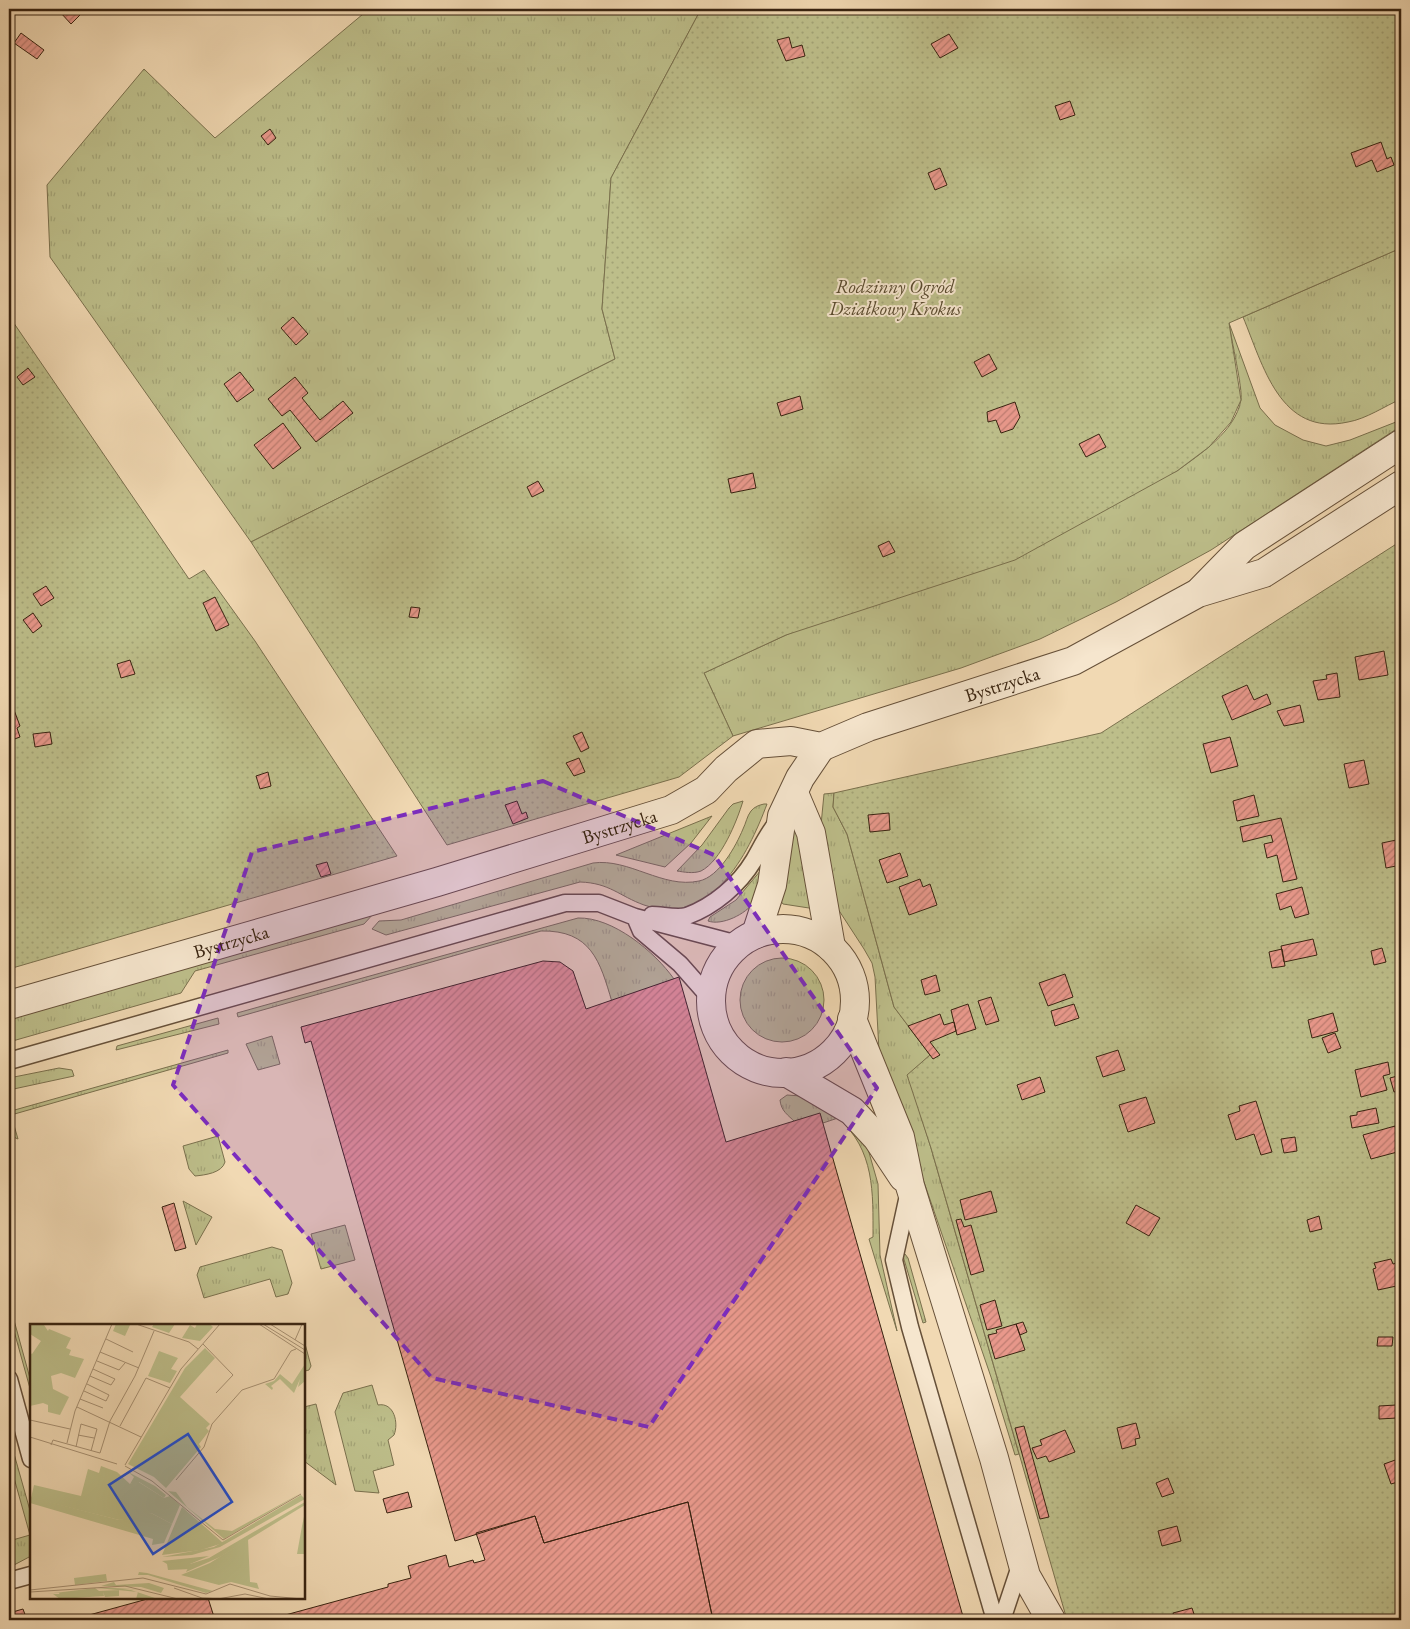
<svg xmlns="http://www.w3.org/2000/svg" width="1410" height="1629" viewBox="0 0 1410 1629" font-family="'EB Garamond',serif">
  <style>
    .grass { fill: url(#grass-tufts); stroke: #7a704d }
    .park { fill: url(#park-dots); stroke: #7a704d }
    .building { fill: url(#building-hatch); stroke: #382310 }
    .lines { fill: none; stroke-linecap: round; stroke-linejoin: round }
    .service-casing { stroke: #665039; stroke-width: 19 }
    .minor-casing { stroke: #665039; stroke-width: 30 }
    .service { stroke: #f6e6ce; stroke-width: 16 }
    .minor { stroke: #f6e6ce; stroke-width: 28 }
    .marked { fill: #7b2cbf; fill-opacity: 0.2; stroke: #7b2cbf; stroke-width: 4; stroke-dasharray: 10 6; stroke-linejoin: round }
    .labels { text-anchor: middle; stroke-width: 4; stroke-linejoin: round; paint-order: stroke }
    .park-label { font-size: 19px; font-style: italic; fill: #594a2e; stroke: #f6e6ce }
    .street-label { font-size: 19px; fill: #382310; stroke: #f6e6ce }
    .inset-road { fill: none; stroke: #a79072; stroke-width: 1 }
    .view { fill: #1d4ed8; fill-opacity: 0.15; stroke: #1d4ed8; stroke-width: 2.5 }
    .inset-edge { fill: none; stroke: #382310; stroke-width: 2.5 }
  </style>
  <defs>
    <pattern id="grass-tufts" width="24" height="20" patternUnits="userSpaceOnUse" patternTransform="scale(1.25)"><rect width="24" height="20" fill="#bdbe8a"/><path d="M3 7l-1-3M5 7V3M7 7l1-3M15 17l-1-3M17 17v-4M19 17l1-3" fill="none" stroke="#a3a376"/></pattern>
    <pattern id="park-dots" width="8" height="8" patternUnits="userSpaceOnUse" patternTransform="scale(1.25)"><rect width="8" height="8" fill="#bdbe8a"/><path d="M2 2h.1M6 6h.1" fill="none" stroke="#a3a376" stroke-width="1.8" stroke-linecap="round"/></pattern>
    <pattern id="building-hatch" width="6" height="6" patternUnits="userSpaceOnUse" patternTransform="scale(1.25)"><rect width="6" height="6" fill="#e8988b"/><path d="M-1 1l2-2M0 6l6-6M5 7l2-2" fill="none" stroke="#bd7c70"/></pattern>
  </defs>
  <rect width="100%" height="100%" fill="#f1d9b3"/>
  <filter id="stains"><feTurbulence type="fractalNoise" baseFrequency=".004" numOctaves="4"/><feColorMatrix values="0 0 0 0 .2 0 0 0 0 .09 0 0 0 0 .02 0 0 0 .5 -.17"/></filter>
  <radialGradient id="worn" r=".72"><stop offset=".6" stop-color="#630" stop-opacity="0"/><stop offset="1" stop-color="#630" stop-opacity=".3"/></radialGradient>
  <path class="grass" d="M369 9H701L611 178 602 309 615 359 251 542 50 257 47 185 144 69 215 138Z
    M1401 248V399C1385 406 1366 419 1348 422 1280 437 1263 365 1243 317Z
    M1229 323 1260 408 1275 425 1303 440 1326 446 1350 440 1401 420V426L1211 550 1116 602 1040 639 961 668 733 736 704 673 786 635 1177 471C1200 454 1235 432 1241 400 1243 390 1231 338 1229 323Z
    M834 793 833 807 847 834 894 1007 930 1055 908 1075 931 1148 1019 1454 1015 1455 991 1377 879 1051 875 977 872 963 864 949 838 909 821 825 824 794Z
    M743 801C737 821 721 861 701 871 693 874 684 872 677 871L702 845 729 808 733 804Z
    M764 804H767C748 855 711 928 644 905 619 896 610 883 580 882L386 935 372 929 379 921 401 920 593 863C629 858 663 889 699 881 719 877 736 846 743 829 746 823 747 816 751 811 754 807 759 805 764 804Z
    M712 816 691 843 665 867 616 855Z
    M796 825 811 907 809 908 783 904 780 900 789 828Z
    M761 870 763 872C760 881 759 894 754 902 746 914 722 926 708 921L710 917 736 900Z
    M375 912 364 924 195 971 181 993 9 1042V1013Z
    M578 918C613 917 655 952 674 979L612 1002C600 961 591 930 541 931L238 1017 237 1013Z
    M740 1000a42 42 0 1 1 84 0a42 42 0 1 1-84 0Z
    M218 1018 219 1024 116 1050 117 1046Z
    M272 1036 280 1064 258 1070 246 1044Z
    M228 1050V1053L11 1115 18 1139 9 1135V1113L11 1111Z
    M59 1068 72 1070 74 1076 9 1090V1078Z
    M787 1095 801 1096 832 1109 868 1149 878 1184 880 1255 897 1331 869 1239 873 1237C873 1193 875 1150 838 1118L823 1123 820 1114 795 1122C788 1115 781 1111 780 1100Z
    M218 1136 225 1162C222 1173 205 1175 195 1176L189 1169 183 1146Z
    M183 1201 212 1217 196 1245Z
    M345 1225 355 1260 321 1269 311 1234Z
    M272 1247 282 1250 292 1283 288 1294 276 1297 270 1279 204 1298 197 1275 200 1267Z
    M905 1254 908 1258 926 1322 923 1323 903 1256Z
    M9 1302 31 1382V1392L9 1313Z
    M304 1340 311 1366 309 1370 305 1371Z
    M372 1385 378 1405C394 1402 399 1423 394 1435L388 1440 394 1465 373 1471 379 1493 355 1491 335 1412 343 1393Z
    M316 1404 336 1485 304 1461V1407Z
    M9 1436 31 1514V1556L14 1565 9 1541 30 1535 9 1460Z"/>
  <path class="park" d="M701 9H1401V248L1229 323 1241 400 1231 422 1209 447 1177 471 1015 560 786 635 704 673 733 736 679 777 447 845 251 542 615 359 602 309 611 178Z
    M9 316 189 579 204 570 255 641 397 856 9 969Z
    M1401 541V1620H1067L931 1148 907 1075 930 1055 894 1007 847 834 833 807 834 793 1101 733Z"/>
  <path class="building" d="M63 9H86L71 24 60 12Z
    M21 33 44 50 37 59 14 43Z
    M949 34 958 48 940 58 931 44Z
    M789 37 792 48 802 45 805 56 786 61 777 40Z
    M1070 101 1075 115 1060 120 1055 106Z
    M270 129 276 138 268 145 261 136Z
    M1381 142 1387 159 1391 157 1394 165 1377 172 1372 160 1356 167 1351 153Z
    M940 168 947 185 935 190 928 173Z
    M293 317 308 334 296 345 281 328Z
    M989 354 997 369 982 377 974 362Z
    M28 368 35 377 23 385 17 377Z
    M240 372 254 390 237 402 224 384Z
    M295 377 308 393 302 398 320 420 343 401 353 413 316 442 290 410 282 416 268 399Z
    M800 396 803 409 781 416 777 403Z
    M1015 402 1020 417 1013 429 1001 433 996 420 988 422 987 412Z
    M283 423 301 448 273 469 254 445Z
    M1099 434 1106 447 1086 457 1079 444Z
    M753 473 756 488 731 493 728 479Z
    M538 481 544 491 532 497 527 487Z
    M889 541 895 552 883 557 878 546Z
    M46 586 54 598 41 606 33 594Z
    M215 597 229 625 216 631 203 603Z
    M411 607 420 608 418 618 409 617Z
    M33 613 42 626 33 633 23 620Z
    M1384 651 1388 675 1359 680 1355 657Z
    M130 660 135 674 121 678 117 664Z
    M1337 673 1340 697 1318 700 1313 681 1327 679 1326 675Z
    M1247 685 1254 700 1267 694 1271 704 1232 720 1222 696Z
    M1300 705 1304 722 1284 726 1277 711Z
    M14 710 20 726 17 728 20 737 9 741V712Z
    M50 732 52 744 35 747 33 734Z
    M582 732 589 748 581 752 573 736Z
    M1230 737 1238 766 1211 773 1203 744Z
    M579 758 585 772 574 776 566 763Z
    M1364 760 1369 784 1349 788 1344 764Z
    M268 772 271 786 260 789 256 776Z
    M1254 795 1259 816 1237 821 1233 801Z
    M517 801 522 814 526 812 528 818 513 824 505 805Z
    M889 813 890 830 870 832 868 815Z
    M1281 818 1297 879 1283 882 1277 855 1267 858 1264 844 1273 842 1271 835 1243 842 1240 827Z
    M1401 839V865L1386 868 1382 843Z
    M900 853 908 876 887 883 879 860Z
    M327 862 331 874 321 877 316 865Z
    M920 879 923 887 930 884 937 905 909 915 899 887Z
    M1302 887 1309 914 1295 918 1291 906 1280 910 1276 894Z
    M1313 939 1317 955 1284 962 1281 946Z
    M1382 948 1386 962 1374 965 1371 951Z
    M1282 949 1285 966 1272 968 1269 952Z
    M543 961 560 962 573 971 586 1009 679 977 726 1142 820 1113 964 1620H713L688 1502 544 1543 535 1516 455 1541 311 1041 305 1043 301 1027Z
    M1065 974 1073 997 1048 1006 1039 983Z
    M936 975 940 991 925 995 921 980Z
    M991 997 999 1021 986 1025 978 1001Z
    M968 1004 976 1029 957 1035 951 1010Z
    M1074 1004 1079 1018 1055 1026 1051 1011Z
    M1333 1013 1338 1031 1312 1038 1308 1020Z
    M940 1014 944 1025 954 1022 956 1031 930 1042 940 1055 933 1059 908 1026Z
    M1335 1033 1341 1048 1328 1053 1322 1038Z
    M1118 1050 1125 1070 1103 1077 1096 1057Z
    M1388 1062 1390 1074 1383 1076 1387 1090 1361 1097 1355 1070Z
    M1401 1075V1090L1394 1092 1390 1078Z
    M1040 1077 1045 1092 1022 1100 1017 1085Z
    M1146 1097 1155 1123 1128 1132 1119 1105Z
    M1256 1101 1272 1152 1261 1155 1254 1134 1236 1140 1228 1115 1240 1111 1239 1106Z
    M1376 1108 1379 1123 1352 1128 1350 1116 1357 1115V1112Z
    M1395 1126 1401 1151 1371 1159 1363 1135Z
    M1295 1137 1297 1151 1284 1153 1281 1139Z
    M991 1191 997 1212 965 1220 960 1200Z
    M174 1203 186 1248 175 1251 162 1207Z
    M1136 1205 1160 1218 1149 1236 1126 1223Z
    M1319 1216 1322 1229 1310 1232 1307 1220Z
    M961 1219 964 1227 971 1225 984 1271 971 1275 956 1220Z
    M1391 1259 1393 1264 1401 1262V1285L1378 1290 1373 1269 1376 1268 1374 1263Z
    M995 1300 1002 1326 987 1330 980 1305Z
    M1023 1322 1027 1332 1020 1335 1016 1324Z
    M1016 1324 1025 1350 995 1359 988 1335 997 1333 996 1330Z
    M1378 1337H1393L1392 1346H1377Z
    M1396 1405 1397 1418 1379 1419V1406Z
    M1136 1423 1140 1438 1135 1439 1136 1445 1122 1449 1117 1428Z
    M1024 1426 1049 1517 1040 1519 1015 1428Z
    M1065 1430 1075 1452 1049 1462 1046 1456 1037 1459 1032 1448 1042 1445 1040 1440Z
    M1401 1458V1481L1391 1484 1384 1464Z
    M1168 1478 1174 1493 1162 1497 1156 1483Z
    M408 1492 412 1507 387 1513 383 1499Z
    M688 1502 713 1620H267L388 1587V1584L411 1578 408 1566 446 1555 449 1567 473 1560 474 1563 485 1560 476 1533 535 1516 544 1543Z
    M1177 1526 1181 1541 1162 1546 1158 1531Z
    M151 1598H208L215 1620H71Z
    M1192 1608 1196 1620H1176L1173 1613Z
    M23 1609 27 1620H9V1613Z"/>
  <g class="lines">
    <defs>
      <path id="service" d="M652 915C662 915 677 919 687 916 714 906 739 885 754 860 762 846 768 833 778 821
        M635 917 641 931 680 964 710 998
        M9 1061 565 903H599L635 917 738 944
        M909 1191 894 1260 910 1327 995 1620
        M9 1379 31 1459
        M9 1581 31 1575
        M1002 1620 1021 1563"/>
      <g id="minor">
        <path d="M1201 590 1244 546 1401 444"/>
        <path d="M794 793 811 833 831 947"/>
        <circle cx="783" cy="1001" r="72"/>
        <path d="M756 934 772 885 782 816 800 778 821 747"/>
        <path id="s1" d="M9 1005 437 882 671 810 706 790 726 769 757 744 791 741 821 747 868 727 1073 661 1198 593 1264 573 1401 485"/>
        <path d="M852 1019 900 1137 910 1186 994 1458 1026 1576 1051 1620"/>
        <path d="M786 1072 852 1111 877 1138 903 1177"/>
      </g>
    </defs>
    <use href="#service" class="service-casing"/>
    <use href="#minor" class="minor-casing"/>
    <use href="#service" class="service"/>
    <use href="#minor" class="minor"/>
  </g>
  <path class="marked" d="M543 781 714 855 877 1088 649 1427 432 1378 173 1085 252 852Z"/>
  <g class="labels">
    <g class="park-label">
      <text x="895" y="293">Rodzinny Ogród<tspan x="895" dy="22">Działkowy Krokus</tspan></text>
    </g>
    <g class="street-label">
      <text dy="7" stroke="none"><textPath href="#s1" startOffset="1056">Bystrzycka</textPath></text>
      <text dy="7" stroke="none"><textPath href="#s1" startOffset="636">Bystrzycka</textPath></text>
      <text dy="7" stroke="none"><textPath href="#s1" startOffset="231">Bystrzycka</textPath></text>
    </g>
  </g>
  <g transform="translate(30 1324)">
    <rect width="275" height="275" fill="#f1d9b3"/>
    <path d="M124 0H145L139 9 122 3ZM275 40V57L268 63 270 55 264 69 250 55 241 62 243 64 242 66 235 60 244 57 250 50 262 60ZM98 148 125 162 136 171 134 174 109 158 100 160 104 153ZM138 167 146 168 157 183 185 205 202 207 271 169 194 215ZM271 171 275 175 190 223 162 231 132 233 184 223ZM0 173 89 196 121 189 142 200 134 219 122 221 123 215 0 179ZM275 178V181L190 233 156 248 160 240 179 234ZM76 250 77 257 45 261 44 254ZM65 264 69 267 89 266V272L75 273 73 268 74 272 30 275 23 270H29L30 268 17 270ZM67 264H85L102 265 109 266 99 265H93L101 266 128 275H90H106L108 268Z" fill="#bdbe8a"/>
    <path d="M275 188V230H267L272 202ZM218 215 220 258 227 259 229 265 201 258 189 261 151 251 180 239ZM179 232 160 240 161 245 138 246 137 240 132 237ZM109 248 117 249 183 267 176 269 118 251H108ZM84 258 86 261 119 259 134 264 131 269 111 263 71 262Z" fill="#bdbe8a"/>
    <path d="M0 0 14 1 18 7 19 5 41 14 36 24 41 26 39 31 54 35 45 54 31 49 21 52 23 65 39 73 30 91 18 88V81L13 79 0 82V29L2 30 11 17 0 10ZM86 0 100 1 95 12 83 7ZM167 0H180L183 3 170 17 152 14 160 1 165 4ZM175 24 185 34 150 73 180 100 176 104 179 107 169 120 171 123 136 164 124 153 98 140 155 44ZM129 27 148 34 141 45 147 47 140 59 118 52ZM71 142 87 148 100 160 107 157 134 174 140 172 150 181 142 200 121 189 113 194 89 196 1 174 4 161 51 172 58 145 69 149ZM152 183 175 203 193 219 171 226 132 231Z" fill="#bdbe8a"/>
    <path class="inset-road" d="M106 0 159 18 168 25M229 0 275 30M233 0 275 26M240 0 275 22M76 15 103 28M265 16 272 0M173 20 203 51 186 69M70 28 109 44M67 37 89 46 95 39M60 52 81 61 85 55 63 45M54 67 76 77 79 71 57 60M50 75 73 84M47 83 111 113M0 96 40 105M90 102 116 54 140 64M48 111 64 114M0 113 87 140M37 119 45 87 82 0M21 121 23 116 70 129 80 97 105 52 124 7M46 123 51 100 67 105 61 127M168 130 174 123 182 100 212 66 244 55 261 27 266 25M95 141 151 45 190 0M95 142 122 157 193 216 271 170M146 156 168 130M144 264 172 274 194 275M0 266 113 254 176 270 200 260 240 272 272 275M0 268 95 262 148 275M188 275 215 270 239 275"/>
    <path class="view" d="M158 110 202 178 123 230 79 161Z"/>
    <rect width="275" height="275" class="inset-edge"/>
  </g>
  <rect width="1410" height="1629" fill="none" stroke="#f1d9b3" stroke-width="30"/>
  <rect x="10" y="10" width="1390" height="1609" fill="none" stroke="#382310" stroke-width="2.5"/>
  <rect x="15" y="15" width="1380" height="1599" fill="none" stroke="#382310"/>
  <rect width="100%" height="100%" filter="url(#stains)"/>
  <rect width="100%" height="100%" fill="url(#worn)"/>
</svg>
